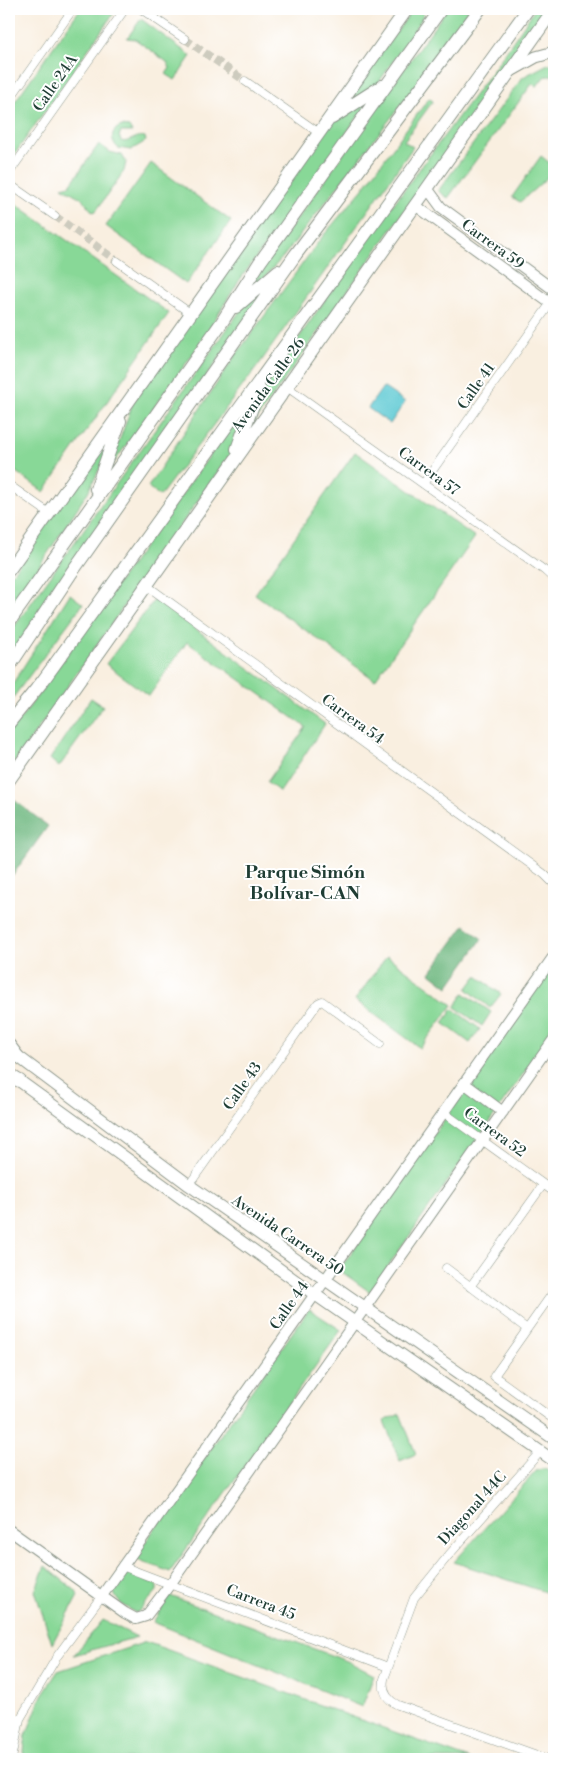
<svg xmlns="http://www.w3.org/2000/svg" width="563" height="1768" viewBox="0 0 563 1768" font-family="'Libre Bodoni',serif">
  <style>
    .green { fill: #88d897; stroke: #548a66 }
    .forest { fill: #6eb880; stroke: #467a5a }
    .water { fill: #5cc9d3; stroke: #3e8384 }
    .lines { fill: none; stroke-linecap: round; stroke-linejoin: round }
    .minor-tunnel { stroke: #cdcbbe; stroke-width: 8; stroke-dasharray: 8 4; stroke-linecap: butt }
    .minor-casing { stroke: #8c968a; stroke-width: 9 }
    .tertiary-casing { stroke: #8c968a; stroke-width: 12 }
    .secondary-casing { stroke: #8c968a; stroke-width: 13 }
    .primary-casing { stroke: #8c968a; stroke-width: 14 }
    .minor { stroke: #fff; stroke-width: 8 }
    .tertiary { stroke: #fff; stroke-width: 10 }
    .secondary { stroke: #fff; stroke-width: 11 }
    .primary { stroke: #fff; stroke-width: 12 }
    .labels { text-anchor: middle; stroke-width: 4; stroke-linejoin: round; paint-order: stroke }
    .street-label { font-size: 15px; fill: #1f3d34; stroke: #fff }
    .quarter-label { font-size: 18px; font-weight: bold; fill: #1f3d34; stroke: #fff }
  </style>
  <rect width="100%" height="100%" fill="#fff"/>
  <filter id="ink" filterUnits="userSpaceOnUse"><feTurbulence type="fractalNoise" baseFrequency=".02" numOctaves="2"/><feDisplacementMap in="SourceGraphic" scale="10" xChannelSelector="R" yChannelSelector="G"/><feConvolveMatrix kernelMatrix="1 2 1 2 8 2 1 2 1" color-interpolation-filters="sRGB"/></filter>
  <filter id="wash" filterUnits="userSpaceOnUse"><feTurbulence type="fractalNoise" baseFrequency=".0096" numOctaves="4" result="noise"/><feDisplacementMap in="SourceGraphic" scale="20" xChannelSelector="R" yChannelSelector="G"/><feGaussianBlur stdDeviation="1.12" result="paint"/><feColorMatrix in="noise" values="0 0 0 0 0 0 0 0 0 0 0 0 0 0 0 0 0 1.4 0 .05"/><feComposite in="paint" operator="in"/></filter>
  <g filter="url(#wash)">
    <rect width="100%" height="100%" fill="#f9efe0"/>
    <path class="green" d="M80 9 116 10 9 162V110Z
      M413 9H425L421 20 377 85 343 106Z
      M447 9H472L432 65 283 257 261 281 246 290Z
      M535 9H548L248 431 259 397 279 366 369 237 496 66Z
      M141 19 191 56 175 80 166 74 170 68 167 62 135 39 127 38Z
      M548 64H554V75L544 77 537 86 532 84 448 198 438 191 523 77Z
      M429 98 433 101 404 141 413 147 406 157 260 363 160 496 148 487 235 356 322 237 362 190Z
      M371 99 239 281 193 354 109 469 134 400 328 125Z
      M122 126 129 127 132 132H121L119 136 121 141C129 144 136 134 145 137L146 141 131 150 118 148C110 140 110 130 122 126Z
      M99 144 110 152 122 155 126 162 124 171 96 211 93 212 81 198 62 187 70 185Z
      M541 156 551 164 548 177 520 202 512 197Z
      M151 163 231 221 186 284 106 226Z
      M9 199 169 313 44 492 9 467Z
      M270 285 9 659V634L245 304Z
      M249 401 232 452 9 770V731L22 717Z
      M112 432 102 464 88 492 9 612V578Z
      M355 452 475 537 375 680 255 594Z
      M70 594 83 604 9 703V683H13Z
      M155 599 325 724 280 792 267 782 306 727 187 642 149 696 106 664Z
      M91 698 103 706 59 767 50 759Z
      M387 956 453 1005 420 1048 355 1000Z
      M554 963V1030L370 1292 339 1270Z
      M477 976 501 994 490 1008 467 989Z
      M464 993 491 1012 482 1026 455 1007Z
      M453 1009 480 1029 470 1043 443 1023Z
      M309 1309 341 1330 170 1572 134 1558Z
      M400 1414 416 1454 400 1461 384 1421Z
      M545 1469 554 1475V1595L454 1562 537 1470Z
      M45 1566 76 1591 78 1596 52 1644 35 1591Z
      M123 1570 157 1585V1591L137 1613C132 1612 128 1608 123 1605 108 1594 115 1583 123 1570Z
      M170 1596 347 1661 374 1675 362 1707 153 1622Z
      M103 1620 137 1637 74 1655Z
      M146 1642 469 1759H23L26 1735 42 1695 58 1671Z"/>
    <path class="forest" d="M14 800 48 826 9 880V808Z
      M465 925 482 939 448 987 430 973Z"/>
    <path class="water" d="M383 387 405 402 390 424 368 408Z"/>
  </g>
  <g filter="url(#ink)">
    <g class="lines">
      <path class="minor-tunnel" d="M185 39 245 81
        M55 216 117 261"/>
      <defs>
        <path id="minor" d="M141 9 185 39
          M245 81 319 133
          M9 100 73 9
          M9 173 125 9
          M9 184 55 216
          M117 261 190 313
          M287 387 544 570 554 579
          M423 484 550 304
          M9 485 49 513
          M146 585 544 874 554 884
          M443 1112 554 1192
          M189 1185 318 1003 322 1001 380 1044
          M446 1268 527 1329
          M470 1287 543 1185
          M554 1291 494 1376 549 1416 554 1408
          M540 1452 448 1556 414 1598 384 1679C382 1691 387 1700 398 1705L548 1759
          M122 1566 388 1667
          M58 1655 101 1597
          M12 1759 20 1719 55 1660"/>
        <path id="tertiary" d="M427 188 441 207 554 290
          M415 205 554 306
          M464 1083 503 1112
          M9 1530 125 1613 136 1619 146 1616 171 1583 554 1039
          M101 1597 554 956"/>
        <path id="secondary" d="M511 71 536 57 554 52
          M12 1052 189 1185 554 1439
          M14 1077 307 1289 554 1461"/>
        <path id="primary" d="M332 118 382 86
          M236 307 278 271
          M237 449 259 388
          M96 489 120 421
          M9 570 407 9
          M9 622 222 322 260 262 441 9
          M9 667 72 572 296 254 480 9
          M9 723 42 682 528 9
          M9 780 554 9
          M9 1045 18 1057
          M9 1077 20 1081"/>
      </defs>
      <use href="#minor" class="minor-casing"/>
      <use href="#tertiary" class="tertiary-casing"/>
      <use href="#secondary" class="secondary-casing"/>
      <use href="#primary" class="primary-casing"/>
      <use href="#minor" class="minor"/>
      <use href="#tertiary" class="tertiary"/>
      <use href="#secondary" class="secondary"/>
      <use href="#primary" class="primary"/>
    </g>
  </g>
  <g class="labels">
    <g class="street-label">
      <text transform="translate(55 83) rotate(-55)" y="5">Calle 24A</text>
      <text transform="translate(493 244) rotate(36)" y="5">Carrera 59</text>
      <text transform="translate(268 385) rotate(-54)" y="5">Avenida Calle 26</text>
      <text transform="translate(476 386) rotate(-55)" y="5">Calle 41</text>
      <text transform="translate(429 471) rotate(36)" y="5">Carrera 57</text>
      <text transform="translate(353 719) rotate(36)" y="5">Carrera 54</text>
      <text transform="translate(242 1086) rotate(-55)" y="5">Calle 43</text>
      <text transform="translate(495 1132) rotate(36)" y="5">Carrera 52</text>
      <text transform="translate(288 1235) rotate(34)" y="5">Avenida Carrera 50</text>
      <text transform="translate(289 1305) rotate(-55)" y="5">Calle 44</text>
      <text transform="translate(472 1508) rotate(-48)" y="5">Diagonal 44C</text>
      <text transform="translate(261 1602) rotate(21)" y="5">Carrera 45</text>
    </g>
    <g class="quarter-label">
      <text x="305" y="878">Parque Simón<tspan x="305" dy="21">Bolívar-CAN</tspan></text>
    </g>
  </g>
  <rect width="563" height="1768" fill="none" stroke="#fff" stroke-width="30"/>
</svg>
